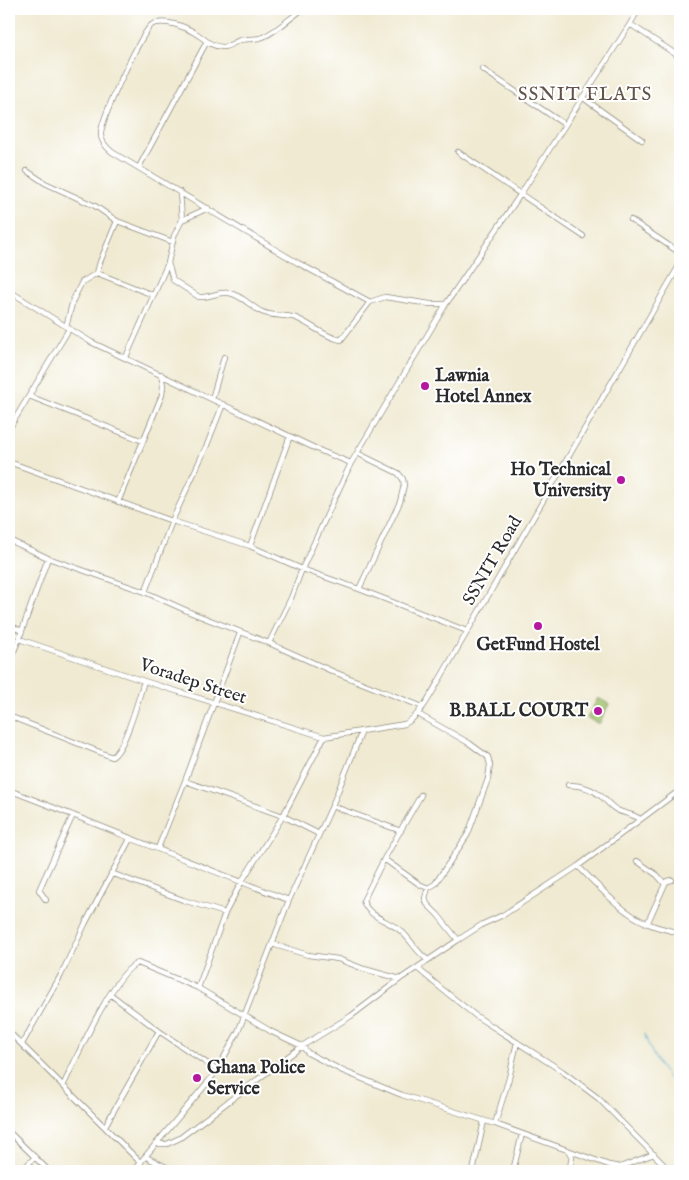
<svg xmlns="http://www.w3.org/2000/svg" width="689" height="1180" viewBox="0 0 689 1180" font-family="'IM FELL English',serif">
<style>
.pitch{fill:#a1c26a;stroke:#66764a}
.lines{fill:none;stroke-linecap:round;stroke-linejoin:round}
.stream{stroke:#53a7cf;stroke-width:1}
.minor-casing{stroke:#8e8a7e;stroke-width:6}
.minor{stroke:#fff;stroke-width:4.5}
.poi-dot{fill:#b5179e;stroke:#fff;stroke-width:2}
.labels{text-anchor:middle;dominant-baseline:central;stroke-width:4;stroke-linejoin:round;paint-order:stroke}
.poi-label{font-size:18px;font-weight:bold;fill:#2b2b2b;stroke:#fff;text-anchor:start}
.street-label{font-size:18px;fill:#2b2b2b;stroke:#fff}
.neighbourhood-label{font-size:19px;letter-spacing:1px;fill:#615349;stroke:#fff}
</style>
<rect width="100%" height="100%" fill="#fff"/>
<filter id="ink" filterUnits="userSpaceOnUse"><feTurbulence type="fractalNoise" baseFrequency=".02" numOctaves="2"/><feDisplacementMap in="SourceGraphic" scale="10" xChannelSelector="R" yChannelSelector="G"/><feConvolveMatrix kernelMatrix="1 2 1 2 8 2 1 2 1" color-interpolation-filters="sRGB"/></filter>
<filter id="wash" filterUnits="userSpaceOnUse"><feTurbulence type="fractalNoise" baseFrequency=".0096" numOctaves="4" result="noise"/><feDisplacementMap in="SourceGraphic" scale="20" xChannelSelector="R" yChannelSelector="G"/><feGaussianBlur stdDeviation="1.12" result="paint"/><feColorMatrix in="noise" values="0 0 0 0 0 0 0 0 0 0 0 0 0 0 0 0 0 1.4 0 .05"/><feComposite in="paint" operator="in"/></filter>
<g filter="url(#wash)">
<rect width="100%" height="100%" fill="#f0ead2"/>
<path class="pitch" d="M598 698 609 704 599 724 587 718Z"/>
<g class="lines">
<path class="stream" d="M644 1034C654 1058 660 1072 680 1089"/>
</g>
</g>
<g filter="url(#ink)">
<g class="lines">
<g class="minor-casing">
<path id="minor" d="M303 9C290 18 277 31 263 37 256 40 247 38 240 40 235 42 228 47 223 47 211 47 205 39 197 34 186 27 166 19 153 24 143 28 101 119 101 133 100 141 106 147 112 152L298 263 370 302
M385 14 393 9
M630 24 639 9
M482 69 564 124
M582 97 642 140
M458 152 583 236
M139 167 206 43
M27 171 45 183 95 206 117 221 173 242
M180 192 182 220
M631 220 680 253
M168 263 173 280 199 297C210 298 218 291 229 293 242 295 251 307 262 312 273 317 285 314 296 318 311 324 324 337 341 340L370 302 385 297 430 304H446
M97 273 100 262 117 221
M9 291 91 342 321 451 351 463
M66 327 73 300 82 282 97 273 153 295
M126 357 168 263 174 236 182 220 208 208
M29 396 143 441
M212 399 224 357
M9 429 69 329
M357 453 398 473 403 479 404 485 400 502 359 589
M9 462 172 521 207 445 223 404
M118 502 162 395 163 386 161 374
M9 540 48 558 145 592 192 613 269 643 334 672 423 707
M250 546 290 436
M145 592 172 521 250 546 302 569 359 589 467 631
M9 625 22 631
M19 639 144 681 324 737 405 724C422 714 431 694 441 677L680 264
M269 643 291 598 302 569 351 463 446 304 520 195 630 24 680 57
M9 663 19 639 48 558
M418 714 469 743 488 757 490 765 488 779 468 834 435 884 428 888
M9 716 112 757C125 750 139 697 144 681
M185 781 283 816 319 834
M568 785C581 785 592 788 602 797 607 801 611 807 617 810 625 814 633 814 640 819
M9 790C102 826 195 865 289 900
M421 795 384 859 363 901C370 919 389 920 402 932 412 941 417 953 428 960
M332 806 401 831
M158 848 185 781 240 633
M384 859 419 884 428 888 425 898 427 904 438 915 458 940
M637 861 657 875 665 884
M578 866C596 884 623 914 647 923 657 928 669 930 680 933
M111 873 183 900 225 913
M46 900 39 890 73 815
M647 924 665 884 667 881 672 880
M272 944 308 955 338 959 364 969 400 979
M417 968 442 989 476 1016 562 1071 598 1098 670 1171
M198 988 225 913 242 881 283 816 324 737
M110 994 159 1031 217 1070
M9 1032 141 1163
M22 1044 61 975 85 924 130 839
M63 1086C75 1061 115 970 138 963L198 988 272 1032 302 1046 308 1053 343 1071 402 1095 495 1124 609 1165 620 1167 654 1154
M495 1124 509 1078 517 1042
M105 1126 159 1031
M9 1132 49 1171
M157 1144H167L180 1138 302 1046 351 1016 400 979 458 940 483 924 503 915 578 866 680 790
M569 1152 572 1157 569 1171
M146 1157 174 1171
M21 1171 35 1157
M133 1171 208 1082 217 1070 238 1032 289 900 332 806 362 731
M473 1171 484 1121
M513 1171 522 1134"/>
</g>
<use href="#minor" class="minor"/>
</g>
</g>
<g class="poi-dot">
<circle cx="425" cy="386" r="5"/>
<circle cx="621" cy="480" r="5"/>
<circle cx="538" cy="626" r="5"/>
<circle cx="598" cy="711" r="5"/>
<circle cx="197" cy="1078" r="5"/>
</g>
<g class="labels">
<g class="poi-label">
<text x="435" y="376">Lawnia<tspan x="435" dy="21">Hotel Annex</tspan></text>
<text x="611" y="470" text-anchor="end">Ho Technical<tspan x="611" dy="21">University</tspan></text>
<text x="538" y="645" text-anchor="middle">GetFund Hostel</text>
<text x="588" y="711" text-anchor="end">B.BALL COURT</text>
<text x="207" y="1068">Ghana Police<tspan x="207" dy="21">Service</tspan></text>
</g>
<g class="street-label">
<text transform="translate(493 561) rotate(-60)">SSNIT Road</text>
<text transform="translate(193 682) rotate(18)">Voradep Street</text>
</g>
<g class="neighbourhood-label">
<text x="585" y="95">SSNIT FLATS</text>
</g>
</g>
<rect width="689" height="1180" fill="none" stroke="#fff" stroke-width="30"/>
</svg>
